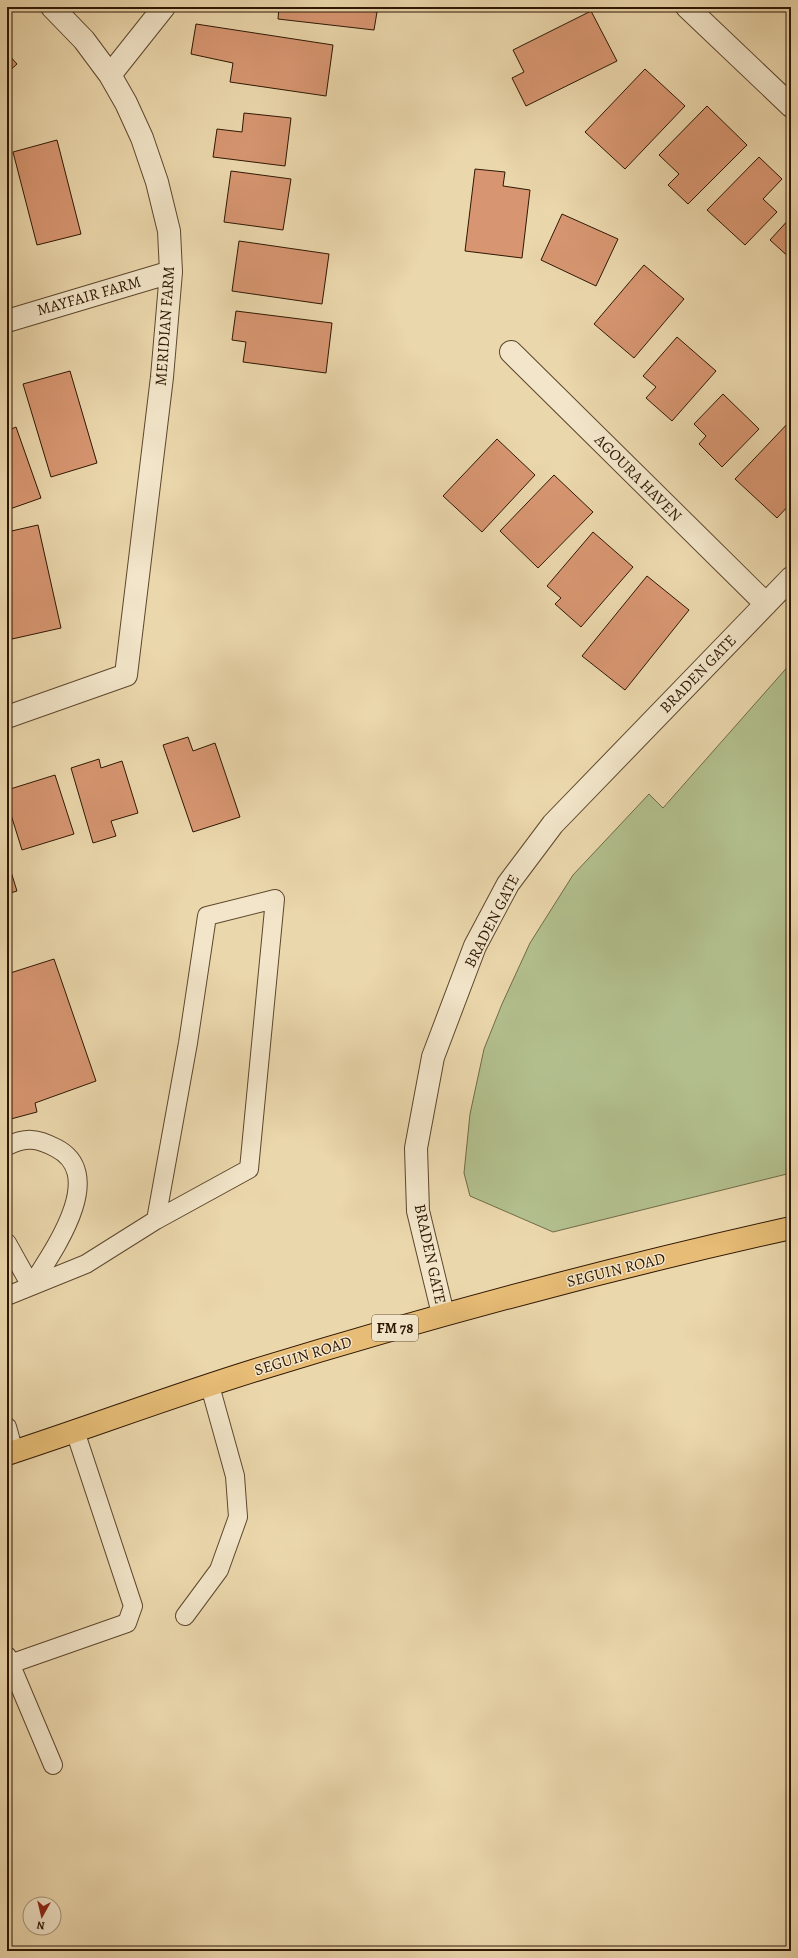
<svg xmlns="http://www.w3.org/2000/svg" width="798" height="1958" viewBox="0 0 798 1958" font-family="Alegreya,serif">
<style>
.green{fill:#b2bf8d;stroke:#706b48}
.building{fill:#d79671;stroke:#2e1703}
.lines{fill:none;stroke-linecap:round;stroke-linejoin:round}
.lane-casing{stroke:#5d472d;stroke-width:20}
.street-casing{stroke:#5d472d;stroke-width:24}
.primary-casing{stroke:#2e1703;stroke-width:24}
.lane{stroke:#f2e5c9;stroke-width:18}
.street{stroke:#f2e5c9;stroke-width:22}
.primary{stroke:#e6bc76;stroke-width:22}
.labels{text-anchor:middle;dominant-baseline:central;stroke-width:3;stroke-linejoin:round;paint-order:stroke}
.shield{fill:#f2e5c9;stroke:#69553e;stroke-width:1}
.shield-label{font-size:15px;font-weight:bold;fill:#2e1703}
.street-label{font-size:16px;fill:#2e1703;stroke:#f2e5c9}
</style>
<rect width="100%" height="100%" fill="#ebd7ac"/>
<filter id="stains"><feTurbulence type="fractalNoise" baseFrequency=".005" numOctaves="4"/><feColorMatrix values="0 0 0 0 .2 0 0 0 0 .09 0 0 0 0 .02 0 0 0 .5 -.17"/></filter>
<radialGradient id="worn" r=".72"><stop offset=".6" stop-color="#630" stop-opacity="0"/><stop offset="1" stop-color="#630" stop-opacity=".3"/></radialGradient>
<path class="green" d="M791 663V1173L553 1232 470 1196 464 1173 470 1114 484 1049 502 1004 530 943 573 875 649 794 663 808Z"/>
<path class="building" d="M279 7H364V10L377 12 374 30 278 19Z
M591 11 617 61 526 106 512 78 524 72 513 50Z
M196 24 333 45 326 96 230 82 233 63 191 54Z
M7 53 17 64 7 73Z
M645 69 685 106 625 169 585 132Z
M707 106 747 145 688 204 668 185 679 174 659 155Z
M244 113 291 118 285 166 213 157 217 129 242 132Z
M57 140 81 234 37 245 13 152Z
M759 157 782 179 763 199 777 212 745 245 707 210Z
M475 169 505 172 503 186 530 190 522 258 465 251Z
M231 171 291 179 283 230 224 222Z
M562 214 618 239 596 286 541 260Z
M791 217V259L770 240Z
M239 241 329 254 322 304 232 291Z
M644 265 684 299 634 358 594 324Z
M236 311 332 323 326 373 243 362 246 342 232 340Z
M677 337 716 371 672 421 646 398 656 387 643 376Z
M70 371 97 463 51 477 23 384Z
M723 394 759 429 722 467 699 444 706 436 694 424Z
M791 420V503L777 518 735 479Z
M16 427 41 498 7 510V431Z
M497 439 535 475 482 532 443 496Z
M554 475 593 512 538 568 500 531Z
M38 525 61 628 12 639 7 617V532Z
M593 532 633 567 581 627 555 604 561 598 547 586Z
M647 576 689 610 625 690 582 656Z
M188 737 193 751 215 743 240 817 193 832 163 745Z
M99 759 101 768 122 761 138 813 111 821 116 836 93 843 71 768Z
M55 775 74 834 22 850 7 802V790Z
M7 859 17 891 7 894Z
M54 959 96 1081 35 1103 37 1112 7 1120V974Z"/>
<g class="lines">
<g class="lane-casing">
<path id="lane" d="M7 1146C26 1137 37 1138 56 1148 109 1175 51 1254 31 1286L7 1243
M7 1296 86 1264 156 1220 249 1169 275 899 207 916 188 1043 156 1220
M7 1427 14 1452
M185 1616 219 1570 238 1517 235 1476 210 1386
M7 1656 53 1765
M10 1664 127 1623 133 1606 75 1431"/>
</g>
<g class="street-casing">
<path id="street" d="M687 7 791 106
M110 75 164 7
M7 321 171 272
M511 352 766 604
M7 717 126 675 162 377 171 272 169 231 157 182 142 138 126 103 110 75 84 40 52 7
M443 1314 418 1211 416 1148 433 1057 475 946 508 884 553 824 791 578"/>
</g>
<g class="primary-casing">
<path id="primary" d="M7 1454C90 1427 172 1396 256 1370 432 1316 611 1268 791 1228"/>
</g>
<use href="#lane" class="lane"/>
<use href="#street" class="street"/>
<use href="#primary" class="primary"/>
</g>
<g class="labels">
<rect class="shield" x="372" y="1315" width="46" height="26" rx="3"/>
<g class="shield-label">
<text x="395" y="1328">FM 78</text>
</g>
<g class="street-label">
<text transform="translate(89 296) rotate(-16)">MAYFAIR FARM</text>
<text transform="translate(165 326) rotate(-86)">MERIDIAN FARM</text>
<text transform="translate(638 478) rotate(45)">AGOURA HAVEN</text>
<text transform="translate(698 674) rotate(-46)">BRADEN GATE</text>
<text transform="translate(492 921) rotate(-63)">BRADEN GATE</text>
<text transform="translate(430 1254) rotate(78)">BRADEN GATE</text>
<text transform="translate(616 1270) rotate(-14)">SEGUIN ROAD</text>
<text transform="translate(303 1356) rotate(-17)">SEGUIN ROAD</text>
</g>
</g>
<rect width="798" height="1958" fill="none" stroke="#ebd7ac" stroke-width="24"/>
<rect x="8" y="8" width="782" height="1942" fill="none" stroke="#2e1703" stroke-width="2"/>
<rect x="12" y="12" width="774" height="1934" fill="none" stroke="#2e1703"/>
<g transform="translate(42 1916) rotate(188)"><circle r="19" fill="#f2e5c9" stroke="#a4937a"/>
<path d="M0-3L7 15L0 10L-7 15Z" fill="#8f2418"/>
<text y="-6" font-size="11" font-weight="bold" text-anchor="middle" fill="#2e1703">N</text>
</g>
<rect width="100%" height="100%" filter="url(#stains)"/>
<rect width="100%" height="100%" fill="url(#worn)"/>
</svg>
